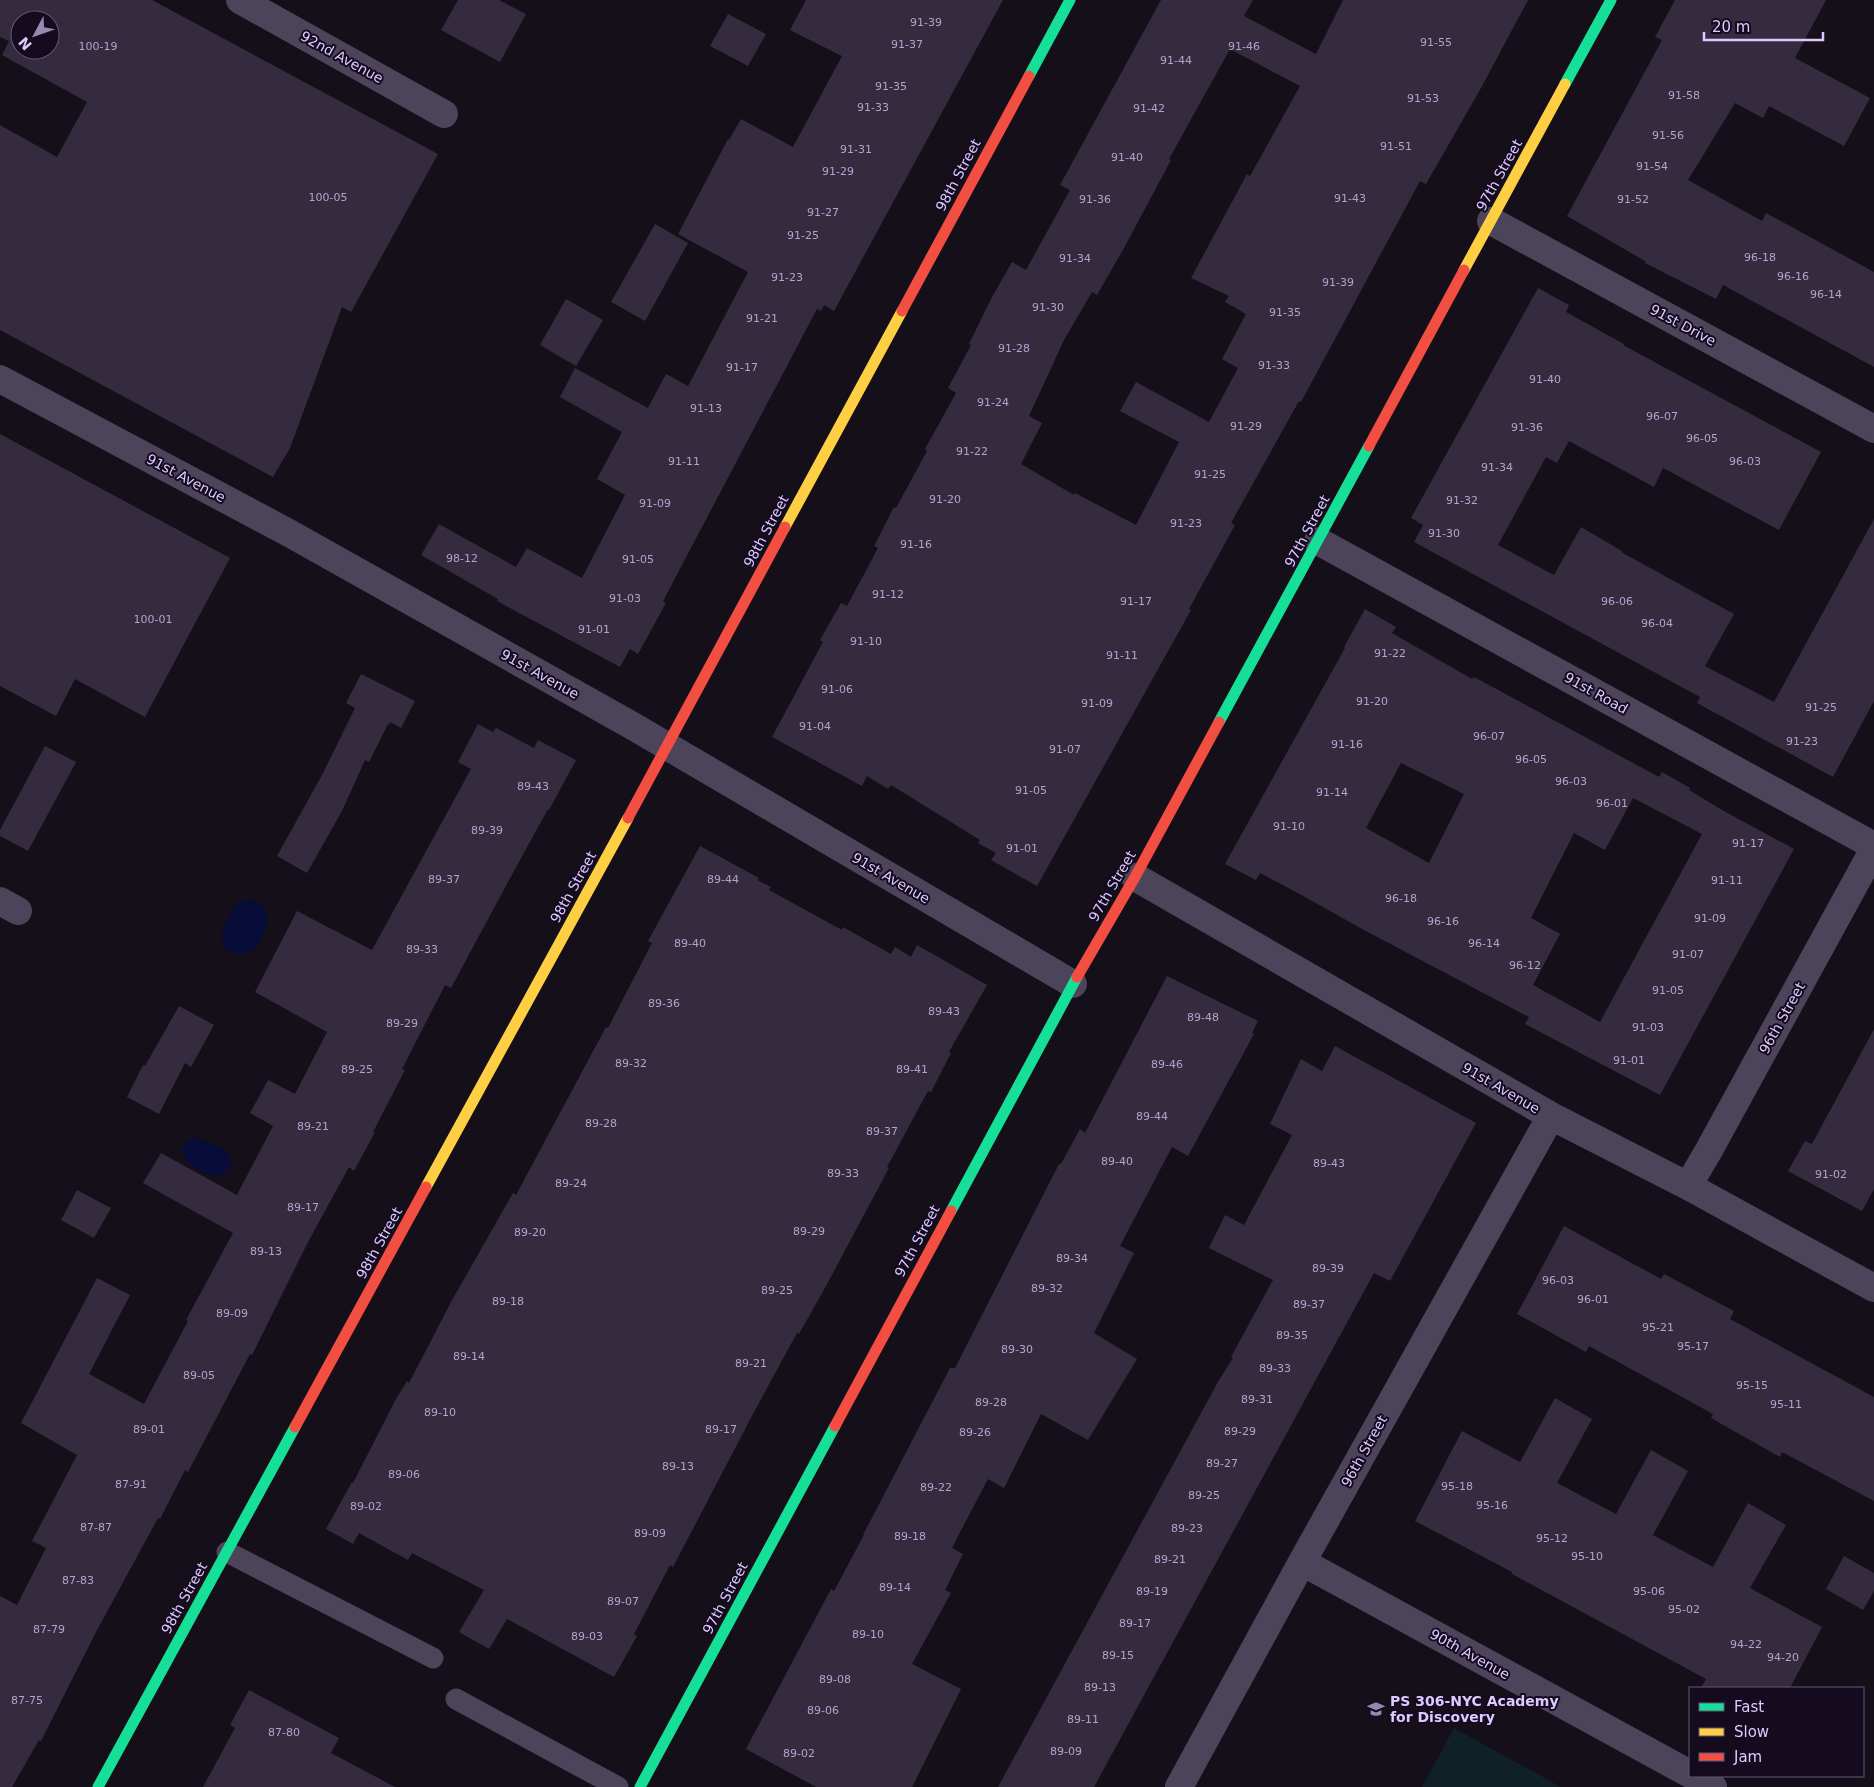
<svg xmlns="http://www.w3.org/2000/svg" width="1874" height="1787" viewBox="0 0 1874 1787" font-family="'DejaVu Sans',sans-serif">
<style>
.green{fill:#0f2027}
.water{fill:#080c39}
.building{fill:#342c3e;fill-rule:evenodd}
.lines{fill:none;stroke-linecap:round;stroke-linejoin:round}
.lane{stroke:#4b445b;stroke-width:21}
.street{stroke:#4b445b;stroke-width:28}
.fast{stroke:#16e098;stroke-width:11}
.slow{stroke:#ffcf43;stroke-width:11}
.jam{stroke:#f24e42;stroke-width:11}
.labels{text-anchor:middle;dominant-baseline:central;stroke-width:4;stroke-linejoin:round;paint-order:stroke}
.number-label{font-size:11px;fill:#b3a2cf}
.street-label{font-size:14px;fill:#ddc9ff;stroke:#140b1f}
.poi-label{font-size:14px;font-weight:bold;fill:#ddc9ff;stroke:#140b1f;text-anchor:start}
</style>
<rect width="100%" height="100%" fill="#150f1a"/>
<path class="green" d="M1454 1728 1561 1787H1422Z"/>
<path class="water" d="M246 900C287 900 261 959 236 954 208 947 228 907 246 900Z
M194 1138H198C211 1144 229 1147 231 1163 221 1197 157 1150 194 1138Z"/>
<path class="building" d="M0 0H152L438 154 351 312 342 307 290 448 273 477 0 330V125L57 157 87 102 2 55 9 41 0 37ZM20 20H50V50H20Z
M458 0H499L526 14 500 62 441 30Z
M806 0H1003L834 311 824 305 821 311 817 309 663 601 666 603 638 654 630 649 620 667 497 601 498 599 421 555 439 524 516 567 527 548 582 578 625 495 597 479 622 432 560 397 575 368 648 408 666 374 688 386 748 272 678 234 728 139 729 140 741 119 793 147 842 56 790 30Z
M1161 0H1253L1244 16 1316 54 1343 0H1528L1481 88 1426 184 1420 181 1301 402 1299 401 1231 523 1235 525 1189 609 1191 610 1037 886 991 860 996 853 978 843 980 840 891 785 888 789 867 776 862 786 772 737 823 642 820 640 841 603 847 606 878 548 874 546 894 507 896 508 927 451 925 449 956 393 948 388 971 345 969 344 991 299 1012 262 1026 270 1070 190 1060 185ZM1230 49 1300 86 1250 176 1247 174 1191 278 1229 296 1225 302 1246 314 1222 359 1238 368 1209 422 1136 382 1120 411 1179 442 1136 525 1075 493 1074 495 1021 464 1042 423 1029 416 1064 340 1092 292 1097 295 1124 248 1171 160 1169 159Z
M1675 0H1826L1795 58 1870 98 1844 146 1769 106 1763 118 1735 103 1688 180 1762 221 1766 213 1874 272V367L1723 285 1716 299 1645 263V261L1567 216 1662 40 1655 37Z
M728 14 766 34 748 66 710 46Z
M655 224 688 243 645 321 611 302Z
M1538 288 1569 305 1566 312 1624 344 1623 345 1821 452 1779 530 1663 468 1654 487 1569 441 1557 463 1546 457 1498 545 1554 575 1581 527 1622 551 1621 552 1734 614 1705 666 1774 702 1874 519V701L1833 777 1697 703 1700 697 1414 542 1423 525 1411 518Z
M566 299 603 320 576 366 540 345Z
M0 434 230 558 145 717 75 679 56 716 0 686Z
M1365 609 1396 627 1392 633 1472 679 1474 677 1659 777 1662 772 1690 788 1689 790 1722 810 1794 849 1660 1095 1525 1024 1529 1017 1362 929 1307 898 1260 873 1256 880 1225 864 1345 648 1344 647ZM1401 763 1464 794 1429 863 1366 828ZM1633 798 1702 834 1600 1022 1533 985 1560 934 1531 918 1574 833 1605 850Z
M361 674 415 701 401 728 390 722 389 725 388 724 369 762 365 760 342 811 307 873 277 856 322 775 355 708 346 703Z
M478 724 493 732 496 728 534 748 538 740 576 760 549 810 548 809 515 869 451 988 445 985 402 1069 405 1070 373 1132H375L354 1171 349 1167 307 1244 252 1355 250 1354 188 1472 185 1470 160 1519 158 1518 96 1632 41 1741 39 1740 12 1787H0V1596L17 1605 46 1548 32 1541 77 1455 21 1423 97 1278 130 1295 89 1374 144 1404 188 1321 186 1320 233 1233 143 1183 161 1153 237 1195 273 1126 250 1113 268 1080 295 1094 327 1032 255 992 297 911 372 950 471 769 458 762Z
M45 746 76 762 28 851 0 836V830Z
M700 846 759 878 757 880 771 887 769 890 842 930 843 927 891 954 895 947 911 957 917 945 987 985 949 1052 951 1053 931 1092 928 1091 887 1167 889 1168 826 1286 799 1334 797 1333 754 1412 673 1567 670 1565 634 1634 637 1636 614 1677 507 1619 489 1649 459 1632 484 1590 412 1553 408 1560 359 1533 353 1544 326 1529 352 1482 353 1483 396 1399 407 1381 409 1383 451 1302 513 1193 516 1195 606 1027 608 1028 652 943 648 941Z
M1167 976 1258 1021 1252 1033 1254 1034 1188 1156 1172 1147 1120 1246 1134 1253 1094 1333 1137 1359 1088 1440 1041 1414 1004 1488 988 1479 957 1538 952 1548 963 1554 945 1590 951 1593 912 1664 961 1689 912 1787H816L746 1749 831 1589 834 1591 864 1535H863L950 1368H955L1059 1164H1061L1080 1129 1085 1133Z
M179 1006 214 1025 191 1067 185 1063 159 1114 127 1097 143 1065 145 1066Z
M1874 1029V1189L1862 1211 1788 1171 1805 1141 1812 1144Z
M1335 1046 1476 1123 1390 1281 1374 1273 1094 1787H998L1219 1380 1233 1358 1231 1357 1273 1280 1209 1248 1225 1215 1244 1225 1292 1135 1270 1124 1301 1059 1322 1071Z
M77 1190 111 1208 94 1238 61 1220Z
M1564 1226 1661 1279 1664 1274 1734 1311 1730 1319 1874 1397V1501L1782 1452 1780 1457 1711 1418 1713 1414 1589 1346 1586 1352 1517 1314Z
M1555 1398 1592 1419 1557 1483 1616 1514 1651 1450 1688 1471 1653 1535 1713 1567 1748 1503 1786 1525 1750 1588 1822 1627 1790 1688H1701L1706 1679 1512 1574V1572L1415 1521 1462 1431 1520 1462Z
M1844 1556 1874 1573V1591L1863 1610 1826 1589Z
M249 1690 339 1738 331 1753 395 1787H203L235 1728 230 1725Z"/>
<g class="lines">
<path class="lane" d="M227 1552 433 1658
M456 1699 618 1787"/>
<path class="street" d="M240 0 444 114
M1491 221 1874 429
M0 379 289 533 631 725 1073 984
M1318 541 1874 846
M1135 877 1551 1116 1688 1186 1874 1288
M0 901 18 911
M1688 1186 1709 1150 1874 849
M1302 1562 1690 1774
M1693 1776 1713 1787
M1179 1787 1302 1562 1551 1116"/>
<path class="fast" d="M1029 76 1070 0
M1565 84 1611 0
M1219 722 1369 446
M951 1211 1077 977
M98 1787 295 1427
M640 1787 835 1426"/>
<path class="slow" d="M1464 270 1565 84
M785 527 902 311
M426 1187 628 818"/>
<path class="jam" d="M902 311 1029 76
M1369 446 1464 270
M628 818 785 527
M1077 977 1135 877 1219 722
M835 1426 951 1211
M295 1427 426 1187"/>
</g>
<defs>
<g id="school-bare" transform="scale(1.35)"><path d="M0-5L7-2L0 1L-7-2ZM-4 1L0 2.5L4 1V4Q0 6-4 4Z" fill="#9788af" stroke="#140b1f" stroke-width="2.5" paint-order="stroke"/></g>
</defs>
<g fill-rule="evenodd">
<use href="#school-bare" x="1376" y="1709"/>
</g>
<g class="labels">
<g class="number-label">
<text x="926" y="22">91-39</text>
<text x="1436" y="42">91-55</text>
<text x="907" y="44">91-37</text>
<text x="98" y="46">100-19</text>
<text x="1244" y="46">91-46</text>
<text x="1176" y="60">91-44</text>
<text x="891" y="86">91-35</text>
<text x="1684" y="95">91-58</text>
<text x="1423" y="98">91-53</text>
<text x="873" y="107">91-33</text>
<text x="1149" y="108">91-42</text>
<text x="1668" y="135">91-56</text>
<text x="1396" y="146">91-51</text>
<text x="856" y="149">91-31</text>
<text x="1127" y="157">91-40</text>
<text x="1652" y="166">91-54</text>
<text x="838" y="171">91-29</text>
<text x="328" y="197">100-05</text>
<text x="1350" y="198">91-43</text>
<text x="1095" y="199">91-36</text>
<text x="1633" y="199">91-52</text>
<text x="823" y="212">91-27</text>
<text x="803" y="235">91-25</text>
<text x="1760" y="257">96-18</text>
<text x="1075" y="258">91-34</text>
<text x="1793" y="276">96-16</text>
<text x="787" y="277">91-23</text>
<text x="1338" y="282">91-39</text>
<text x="1826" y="294">96-14</text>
<text x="1048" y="307">91-30</text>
<text x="1285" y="312">91-35</text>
<text x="762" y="318">91-21</text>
<text x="1014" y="348">91-28</text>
<text x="1274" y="365">91-33</text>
<text x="742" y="367">91-17</text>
<text x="1545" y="379">91-40</text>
<text x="993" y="402">91-24</text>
<text x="706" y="408">91-13</text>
<text x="1662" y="416">96-07</text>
<text x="1246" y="426">91-29</text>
<text x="1527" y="427">91-36</text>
<text x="1702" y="438">96-05</text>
<text x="972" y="451">91-22</text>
<text x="684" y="461">91-11</text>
<text x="1745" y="461">96-03</text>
<text x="1497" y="467">91-34</text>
<text x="1210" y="474">91-25</text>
<text x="945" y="499">91-20</text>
<text x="1462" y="500">91-32</text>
<text x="655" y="503">91-09</text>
<text x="1186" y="523">91-23</text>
<text x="1444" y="533">91-30</text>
<text x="916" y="544">91-16</text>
<text x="462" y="558">98-12</text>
<text x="638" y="559">91-05</text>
<text x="888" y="594">91-12</text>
<text x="625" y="598">91-03</text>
<text x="1136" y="601">91-17</text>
<text x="1617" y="601">96-06</text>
<text x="153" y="619">100-01</text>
<text x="1657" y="623">96-04</text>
<text x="594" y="629">91-01</text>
<text x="866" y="641">91-10</text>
<text x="1390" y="653">91-22</text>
<text x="1122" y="655">91-11</text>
<text x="837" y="689">91-06</text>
<text x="1372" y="701">91-20</text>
<text x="1097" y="703">91-09</text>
<text x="1821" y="707">91-25</text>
<text x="815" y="726">91-04</text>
<text x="1489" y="736">96-07</text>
<text x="1802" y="741">91-23</text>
<text x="1347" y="744">91-16</text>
<text x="1065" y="749">91-07</text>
<text x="1531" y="759">96-05</text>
<text x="1571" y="781">96-03</text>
<text x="533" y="786">89-43</text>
<text x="1031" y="790">91-05</text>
<text x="1332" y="792">91-14</text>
<text x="1612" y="803">96-01</text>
<text x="1289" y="826">91-10</text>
<text x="487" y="830">89-39</text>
<text x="1748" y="843">91-17</text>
<text x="1022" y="848">91-01</text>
<text x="444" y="879">89-37</text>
<text x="723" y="879">89-44</text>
<text x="1727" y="880">91-11</text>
<text x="1401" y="898">96-18</text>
<text x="1710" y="918">91-09</text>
<text x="1443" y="921">96-16</text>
<text x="690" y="943">89-40</text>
<text x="1484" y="943">96-14</text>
<text x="422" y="949">89-33</text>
<text x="1688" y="954">91-07</text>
<text x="1525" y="965">96-12</text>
<text x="1668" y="990">91-05</text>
<text x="664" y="1003">89-36</text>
<text x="944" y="1011">89-43</text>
<text x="1203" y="1017">89-48</text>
<text x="402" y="1023">89-29</text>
<text x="1648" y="1027">91-03</text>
<text x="1629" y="1060">91-01</text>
<text x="631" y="1063">89-32</text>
<text x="1167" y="1064">89-46</text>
<text x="357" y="1069">89-25</text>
<text x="912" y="1069">89-41</text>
<text x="1152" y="1116">89-44</text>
<text x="601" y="1123">89-28</text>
<text x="313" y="1126">89-21</text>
<text x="882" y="1131">89-37</text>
<text x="1117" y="1161">89-40</text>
<text x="1329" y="1163">89-43</text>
<text x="843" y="1173">89-33</text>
<text x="1831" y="1174">91-02</text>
<text x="571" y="1183">89-24</text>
<text x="303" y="1207">89-17</text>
<text x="809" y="1231">89-29</text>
<text x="530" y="1232">89-20</text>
<text x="266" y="1251">89-13</text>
<text x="1072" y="1258">89-34</text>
<text x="1328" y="1268">89-39</text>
<text x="1558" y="1280">96-03</text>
<text x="1047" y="1288">89-32</text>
<text x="777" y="1290">89-25</text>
<text x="1593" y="1299">96-01</text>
<text x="508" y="1301">89-18</text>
<text x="1309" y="1304">89-37</text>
<text x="232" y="1313">89-09</text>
<text x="1658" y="1327">95-21</text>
<text x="1292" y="1335">89-35</text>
<text x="1693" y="1346">95-17</text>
<text x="1017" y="1349">89-30</text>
<text x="469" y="1356">89-14</text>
<text x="751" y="1363">89-21</text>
<text x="1275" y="1368">89-33</text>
<text x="199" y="1375">89-05</text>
<text x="1752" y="1385">95-15</text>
<text x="1257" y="1399">89-31</text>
<text x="991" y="1402">89-28</text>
<text x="1786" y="1404">95-11</text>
<text x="440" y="1412">89-10</text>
<text x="149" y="1429">89-01</text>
<text x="721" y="1429">89-17</text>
<text x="1240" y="1431">89-29</text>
<text x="975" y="1432">89-26</text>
<text x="1222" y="1463">89-27</text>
<text x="678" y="1466">89-13</text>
<text x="404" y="1474">89-06</text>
<text x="131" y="1484">87-91</text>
<text x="1457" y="1486">95-18</text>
<text x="936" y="1487">89-22</text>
<text x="1204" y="1495">89-25</text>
<text x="1492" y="1505">95-16</text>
<text x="366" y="1506">89-02</text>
<text x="96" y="1527">87-87</text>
<text x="1187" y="1528">89-23</text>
<text x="650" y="1533">89-09</text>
<text x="910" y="1536">89-18</text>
<text x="1552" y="1538">95-12</text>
<text x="1587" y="1556">95-10</text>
<text x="1170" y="1559">89-21</text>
<text x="78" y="1580">87-83</text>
<text x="895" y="1587">89-14</text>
<text x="1152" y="1591">89-19</text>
<text x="1649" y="1591">95-06</text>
<text x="623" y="1601">89-07</text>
<text x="1684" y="1609">95-02</text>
<text x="1135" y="1623">89-17</text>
<text x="49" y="1629">87-79</text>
<text x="868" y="1634">89-10</text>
<text x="587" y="1636">89-03</text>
<text x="1746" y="1644">94-22</text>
<text x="1118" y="1655">89-15</text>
<text x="1783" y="1657">94-20</text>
<text x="835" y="1679">89-08</text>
<text x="1100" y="1687">89-13</text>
<text x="27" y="1700">87-75</text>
<text x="823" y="1710">89-06</text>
<text x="1083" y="1719">89-11</text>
<text x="284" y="1732">87-80</text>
<text x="1066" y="1751">89-09</text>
<text x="799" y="1753">89-02</text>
</g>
<g class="street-label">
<text transform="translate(342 57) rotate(29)">92nd Avenue</text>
<text transform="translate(958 175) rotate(-62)">98th Street</text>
<text transform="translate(1499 175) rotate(-61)">97th Street</text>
<text transform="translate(1683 325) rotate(28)">91st Drive</text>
<text transform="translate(186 478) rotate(28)">91st Avenue</text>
<text transform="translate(766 531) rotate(-62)">98th Street</text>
<text transform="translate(1307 531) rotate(-62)">97th Street</text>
<text transform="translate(540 674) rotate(29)">91st Avenue</text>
<text transform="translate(1596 693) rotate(29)">91st Road</text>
<text transform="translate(891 878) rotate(30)">91st Avenue</text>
<text transform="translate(1112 886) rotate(-60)">97th Street</text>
<text transform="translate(573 887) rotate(-61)">98th Street</text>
<text transform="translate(1782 1018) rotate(-61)">96th Street</text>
<text transform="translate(1501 1088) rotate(30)">91st Avenue</text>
<text transform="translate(917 1241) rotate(-62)">97th Street</text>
<text transform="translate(379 1243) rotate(-61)">98th Street</text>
<text transform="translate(1364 1451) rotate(-61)">96th Street</text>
<text transform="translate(184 1598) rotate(-61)">98th Street</text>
<text transform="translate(725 1598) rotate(-62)">97th Street</text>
<text transform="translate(1470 1654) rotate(29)">90th Avenue</text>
</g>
<g class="poi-label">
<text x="1390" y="1701">PS 306-NYC Academy<tspan x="1390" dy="16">for Discovery</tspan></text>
</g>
</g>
<rect x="1689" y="1687" width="175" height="90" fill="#140b1f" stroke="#645779"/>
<rect x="1699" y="1703" width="25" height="8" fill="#16e098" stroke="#645779"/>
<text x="1734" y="1712" font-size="15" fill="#ddc9ff">Fast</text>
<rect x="1699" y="1728" width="25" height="8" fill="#ffcf43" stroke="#645779"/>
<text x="1734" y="1737" font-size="15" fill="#ddc9ff">Slow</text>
<rect x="1699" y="1753" width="25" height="8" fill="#f24e42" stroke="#645779"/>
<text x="1734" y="1762" font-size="15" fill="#ddc9ff">Jam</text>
<g transform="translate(35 35) rotate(229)"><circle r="24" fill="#140b1f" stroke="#645779"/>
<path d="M0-4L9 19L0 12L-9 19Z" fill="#9788af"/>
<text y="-8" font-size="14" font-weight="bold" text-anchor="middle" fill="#ddc9ff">N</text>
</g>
<path d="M1704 32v8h119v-8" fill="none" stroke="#ddc9ff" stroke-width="2.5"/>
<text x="1712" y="32" font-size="15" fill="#ddc9ff" stroke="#140b1f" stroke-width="4" paint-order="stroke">20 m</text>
</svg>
